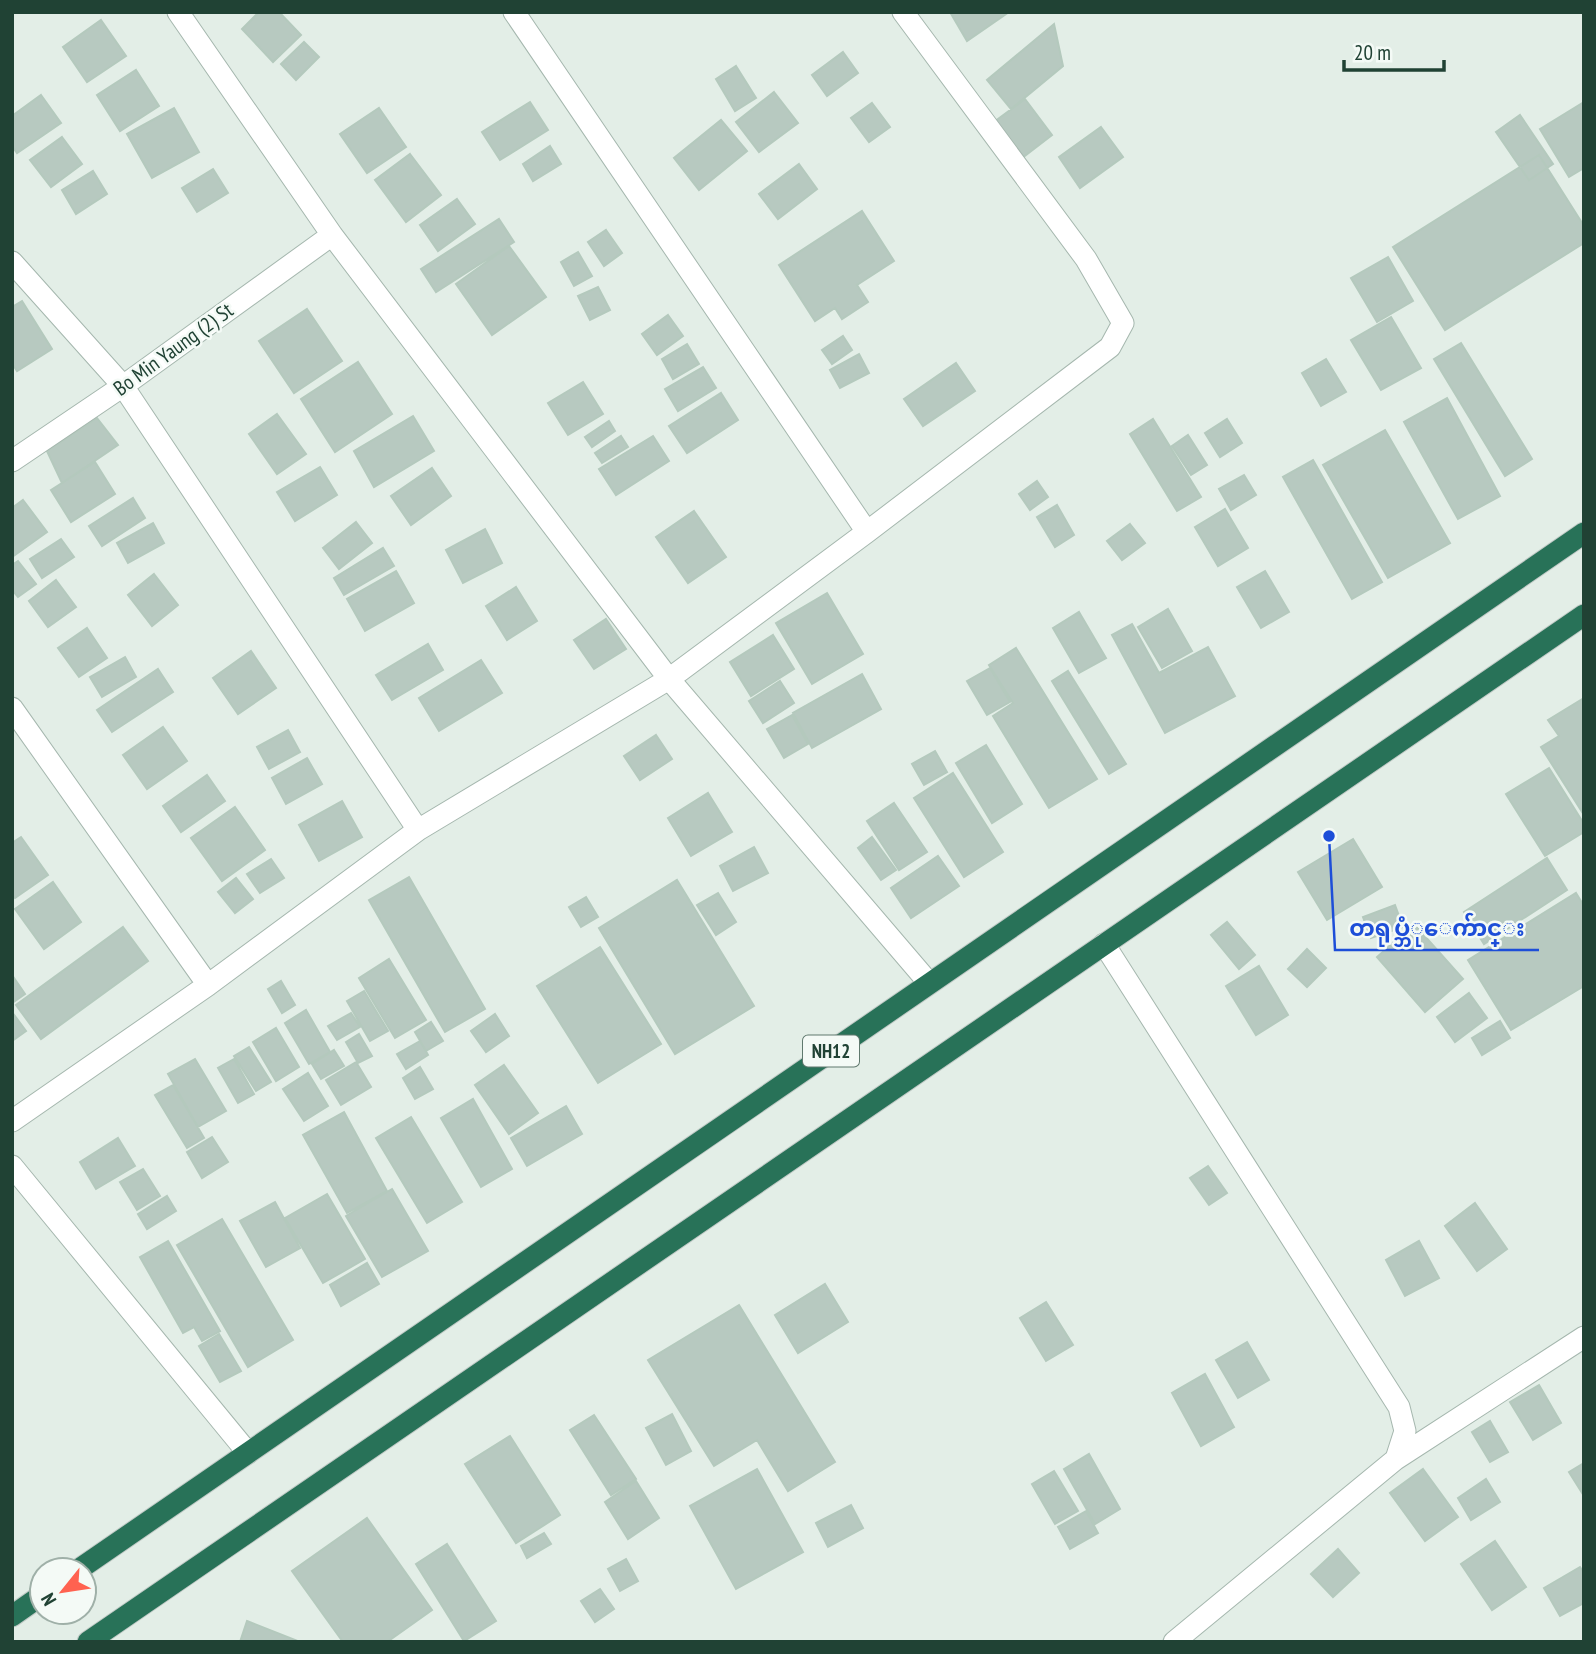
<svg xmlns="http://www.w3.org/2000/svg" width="1596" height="1654" viewBox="0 0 1596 1654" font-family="'PT Sans Narrow','Noto Sans Myanmar',sans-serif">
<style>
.building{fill:#b7c9c0;stroke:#b4c9bd;stroke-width:2}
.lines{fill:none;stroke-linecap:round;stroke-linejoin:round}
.minor-casing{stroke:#a5b7ae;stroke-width:23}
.highway-casing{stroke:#c1cac6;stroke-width:23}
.minor{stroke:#fff;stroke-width:21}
.highway{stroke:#287258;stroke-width:21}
.labels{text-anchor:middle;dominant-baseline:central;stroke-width:5;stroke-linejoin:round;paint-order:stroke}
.shield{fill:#f4faf6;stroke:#60796e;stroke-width:2}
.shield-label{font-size:19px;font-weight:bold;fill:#204234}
.street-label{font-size:21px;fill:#204234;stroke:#f4faf6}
.leader{fill:none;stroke:#1d4ed8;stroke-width:2.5}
.callout-dot{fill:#1d4ed8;stroke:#f4faf6;stroke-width:2.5}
.callout-label{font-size:23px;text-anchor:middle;font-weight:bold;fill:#1d4ed8;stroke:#f4faf6;stroke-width:5;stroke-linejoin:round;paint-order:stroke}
</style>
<rect width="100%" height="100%" fill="#e3eee7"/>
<path class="building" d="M259 12H279L301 35 273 62 242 29Z
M950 12H1009L967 41Z
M101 20 126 56 87 82 63 47Z
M1054 24 1063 66 1011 109 987 80Z
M304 42 319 57 296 80 281 64Z
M843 52 858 73 827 96 812 75Z
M736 66 756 98 735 111 716 79Z
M136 70 159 106 120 131 97 95Z
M774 92 798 123 759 152 736 122Z
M41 95 61 123 17 153 12 146V116Z
M1025 99 1052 135 1022 158 994 122Z
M530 102 548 130 500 160 482 132Z
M1584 102V168L1569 177 1540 129Z
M872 103 890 127 869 142 851 118Z
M174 108 199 152 152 178 127 134Z
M379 108 406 147 367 173 340 134Z
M1520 115 1553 164 1529 180 1496 132Z
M721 120 747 151 699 190 674 158Z
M1101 127 1123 157 1080 188 1059 157Z
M62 137 82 164 51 187 30 160Z
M550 146 561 164 533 181 523 164Z
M410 154 441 195 406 222 375 180Z
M1539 155 1584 226V243L1445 330 1393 247Z
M799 164 817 189 778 219 759 194Z
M213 169 228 193 197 212 182 188Z
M93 171 107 194 76 214 62 190Z
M457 199 475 224 438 251 420 225Z
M862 211 894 261 857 285 868 302 842 319 835 308 815 321 779 265Z
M499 219 514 242 436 292 421 269Z
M606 230 622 253 604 266 588 242Z
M509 246 546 297 492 335 456 284Z
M578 252 592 276 574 286 561 262Z
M1388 257 1413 301 1377 322 1351 278Z
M598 287 610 310 590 320 578 296Z
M22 301 52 349 17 371 12 363V307Z
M307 309 342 361 294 393 259 341Z
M668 315 683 336 657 355 642 334Z
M1391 317 1421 368 1381 390 1351 340Z
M843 336 852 350 832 364 822 350Z
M1461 343 1532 459 1505 476 1434 359Z
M687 344 699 364 673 379 662 359Z
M859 354 869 373 840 388 830 370Z
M1326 359 1346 392 1321 406 1302 373Z
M358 362 392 414 335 452 301 399Z
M956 363 975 391 923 426 904 399Z
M703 367 716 388 678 411 665 389Z
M583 382 603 414 568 435 548 403Z
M721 393 738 420 687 453 669 426Z
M1447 398 1500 496 1458 519 1404 422Z
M277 414 306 454 277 474 249 434Z
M413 416 434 451 374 487 354 451Z
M97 418 118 445 62 483 47 451Z
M1153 419 1201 497 1177 511 1130 434Z
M1227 419 1242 443 1220 457 1205 433Z
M609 421 615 431 592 447 585 437Z
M1385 430 1450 543 1388 578 1323 465Z
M1188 435 1207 465 1191 475 1172 446Z
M621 436 628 447 602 463 595 453Z
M653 436 669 461 616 495 599 469Z
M1313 460 1382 582 1352 599 1283 477Z
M95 462 115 494 71 522 51 490Z
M320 467 337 495 295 521 277 492Z
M432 468 451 496 411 525 391 496Z
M1244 475 1256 495 1231 510 1219 489Z
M1037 481 1048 497 1030 510 1019 494Z
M133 498 145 518 102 546 89 526Z
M23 500 47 532 12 557V508Z
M1057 505 1074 535 1055 547 1037 517Z
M1225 509 1248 548 1218 566 1195 527Z
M694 511 726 557 688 583 656 537Z
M356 522 372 543 339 569 323 548Z
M153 523 164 543 128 563 117 543Z
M1130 524 1145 543 1122 560 1107 541Z
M485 529 502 563 463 583 446 550Z
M61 539 74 557 42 578 30 559Z
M383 548 394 566 344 595 334 578Z
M18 561 36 584 18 597 12 590V565Z
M396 571 414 603 365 631 347 599Z
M1265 571 1289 612 1261 628 1237 587Z
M154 574 178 605 152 626 128 595Z
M56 580 76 607 48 627 29 601Z
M516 587 537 621 507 640 486 606Z
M827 593 863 654 812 684 776 623Z
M1168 609 1192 651 1162 668 1138 627Z
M1079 612 1106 658 1079 673 1053 628Z
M606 619 626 649 594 669 574 640Z
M1132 624 1159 673 1208 647 1235 696 1165 733 1112 635Z
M87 628 107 658 79 677 58 648Z
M773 635 794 669 751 696 730 662Z
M428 644 443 670 392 700 376 675Z
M1016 648 1097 779 1049 808 993 716 1013 703 989 665Z
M251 651 276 688 238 714 213 678Z
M125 657 136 677 102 697 90 677Z
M481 660 502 693 439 731 419 698Z
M990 668 1010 702 987 715 967 681Z
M158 669 173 692 112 732 97 710Z
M1068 671 1126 764 1109 774 1052 681Z
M862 674 881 709 812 748 793 713Z
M780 681 794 703 763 723 749 701Z
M1584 698V815L1541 747 1559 736 1548 720Z
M792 715 808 744 784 758 767 729Z
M163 727 187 761 147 789 123 755Z
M288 730 300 752 269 769 257 747Z
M656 735 672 759 640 780 624 756Z
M986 745 1022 804 992 823 956 763Z
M935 751 947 772 924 785 912 764Z
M307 758 322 784 286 804 272 778Z
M1549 768 1584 824V832L1545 856 1506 794Z
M953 773 1003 852 964 877 914 798Z
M207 775 225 801 181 832 163 806Z
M708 793 732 832 691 856 668 818Z
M342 801 362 837 319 861 299 825Z
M894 803 927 852 899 870 867 821Z
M235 807 265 850 222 881 191 838Z
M21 837 48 875 15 898 12 895V843Z
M872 837 896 870 881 880 858 848Z
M1353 839 1382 887 1327 920 1298 872Z
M754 847 768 873 733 891 720 866Z
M938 856 959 886 911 918 891 888Z
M1547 858 1567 890 1484 944 1464 912Z
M271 859 284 878 260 893 247 874Z
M409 877 485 1009 445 1032 369 900Z
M236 878 253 899 235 913 218 892Z
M677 880 754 1006 675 1054 599 928Z
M53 882 81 922 44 949 15 909Z
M718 893 736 922 716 935 697 905Z
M1576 893 1584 906V986L1511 1030 1468 960Z
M586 897 598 917 581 927 569 907Z
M1395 905 1403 927 1371 938 1363 917Z
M1227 922 1255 955 1239 969 1211 935Z
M1414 924 1463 979 1425 1012 1377 957Z
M123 927 148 961 41 1039 16 1005Z
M600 947 661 1044 598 1083 537 986Z
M1307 949 1326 968 1307 987 1288 969Z
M389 959 426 1020 395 1038 359 978Z
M1259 966 1288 1015 1256 1035 1226 986Z
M12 975 25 994 12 1003Z
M281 981 295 1005 282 1013 268 989Z
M364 991 388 1031 370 1041 347 1001Z
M1469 993 1487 1018 1455 1042 1437 1017Z
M306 1010 330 1052 309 1064 285 1023Z
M12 1012 26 1031 12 1041Z
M351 1013 360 1027 337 1040 328 1026Z
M495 1014 509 1036 486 1052 471 1031Z
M1500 1021 1510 1038 1482 1055 1472 1038Z
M431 1022 443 1041 426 1051 415 1032Z
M276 1028 299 1067 276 1081 253 1042Z
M359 1034 372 1056 358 1063 346 1042Z
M420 1041 428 1055 406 1069 397 1054Z
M249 1047 271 1082 256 1091 234 1056Z
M334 1050 344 1066 321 1079 312 1064Z
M195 1059 226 1111 198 1127 168 1074Z
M234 1059 254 1094 238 1103 218 1068Z
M356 1062 371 1087 341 1105 326 1080Z
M504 1065 538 1113 509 1134 475 1085Z
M420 1067 433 1089 415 1099 403 1078Z
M308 1073 328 1106 304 1121 283 1089Z
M173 1085 204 1138 187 1148 155 1095Z
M473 1099 512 1169 481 1187 441 1118Z
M566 1106 582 1134 527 1166 511 1138Z
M344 1112 387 1191 347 1213 303 1135Z
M411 1117 462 1202 427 1223 376 1138Z
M212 1137 228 1162 202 1178 187 1152Z
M118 1138 135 1166 96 1189 80 1162Z
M1208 1166 1227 1193 1209 1205 1190 1178Z
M143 1169 160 1196 137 1210 120 1182Z
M392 1189 428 1251 382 1277 346 1216Z
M327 1194 365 1259 323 1283 285 1218Z
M167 1196 176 1211 147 1229 138 1214Z
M275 1202 300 1248 266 1267 240 1221Z
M1475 1203 1507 1249 1477 1271 1445 1226Z
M222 1219 293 1340 248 1367 177 1245Z
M168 1241 220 1331 202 1341 194 1327 183 1333 140 1257Z
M1419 1241 1439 1278 1405 1296 1386 1260Z
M367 1263 379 1284 341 1306 330 1285Z
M825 1284 848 1322 798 1353 775 1315Z
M1046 1302 1073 1345 1046 1361 1020 1318Z
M739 1305 835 1462 788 1491 757 1440 714 1466 648 1360Z
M219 1334 241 1371 220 1382 199 1346Z
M1247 1342 1269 1380 1238 1398 1216 1360Z
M1205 1374 1234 1427 1201 1446 1172 1393Z
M1539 1385 1561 1423 1533 1440 1510 1402Z
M672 1414 691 1451 666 1465 646 1428Z
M594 1415 636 1479 611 1495 570 1430Z
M1490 1421 1508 1452 1490 1462 1472 1432Z
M510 1436 560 1515 516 1543 465 1464Z
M1089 1454 1120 1509 1095 1524 1064 1469Z
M1584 1463V1496L1569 1472Z
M757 1469 803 1552 736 1589 690 1506Z
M1423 1469 1458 1517 1425 1541 1390 1493Z
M1054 1471 1078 1511 1055 1524 1032 1484Z
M1486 1479 1500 1502 1471 1520 1458 1498Z
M636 1481 659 1518 628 1539 605 1502Z
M851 1505 863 1528 828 1547 816 1523Z
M1086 1511 1098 1533 1070 1549 1058 1527Z
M367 1518 432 1610 387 1642H343L292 1571Z
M544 1533 551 1544 527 1558 521 1546Z
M1495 1541 1526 1587 1492 1610 1461 1564Z
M447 1544 496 1621 464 1641 416 1564Z
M1338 1549 1359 1573 1333 1597 1311 1574Z
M626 1559 638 1581 620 1591 608 1569Z
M1580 1567 1584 1573V1603L1560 1616 1544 1588Z
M600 1589 614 1609 595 1622 581 1601Z
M247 1621 300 1642H240Z"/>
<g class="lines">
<g class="minor-casing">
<path id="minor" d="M178 12 332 235 669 679 929 983
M514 12 867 532
M12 262 123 386 418 830
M12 461 123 386 332 235
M12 708 208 985
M1104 944 1399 1407 1405 1431 1396 1459 1174 1642
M12 1121 208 985 418 830 669 679 867 532 1110 347 1123 323 1086 259 903 12
M12 1166 248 1453
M1396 1459 1584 1337"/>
</g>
<g class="highway-casing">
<path id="highway" d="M78 1570 1584 533
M12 1616 42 1595
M88 1642 1584 615"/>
</g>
<use href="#minor" class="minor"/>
<use href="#highway" class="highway"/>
</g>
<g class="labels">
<rect class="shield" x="803" y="1035.5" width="56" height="31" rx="5"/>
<g class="shield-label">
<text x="831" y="1051">NH12</text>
</g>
<g class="street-label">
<text transform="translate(173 349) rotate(-36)">Bo Min Yaung (2) St</text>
</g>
</g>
<path class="leader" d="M1329 836L1335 950H1539"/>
<circle class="callout-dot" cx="1329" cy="836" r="7"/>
<g class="callout-label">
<text x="1437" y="936">တရုပ္ဘံုေက်ာင္း</text>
</g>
<rect width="1596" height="1654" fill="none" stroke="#204234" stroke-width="28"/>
<g transform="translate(63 1591) rotate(240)"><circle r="33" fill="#f4faf6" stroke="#9fb0a8" stroke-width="2"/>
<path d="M0-5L12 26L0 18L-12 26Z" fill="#ff6250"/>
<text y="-10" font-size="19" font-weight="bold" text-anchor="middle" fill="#204234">N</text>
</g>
<path d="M1344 60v10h100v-10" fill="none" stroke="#204234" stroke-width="3.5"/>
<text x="1354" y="60" font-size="21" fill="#204234" stroke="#f4faf6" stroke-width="5" paint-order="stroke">20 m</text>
</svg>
